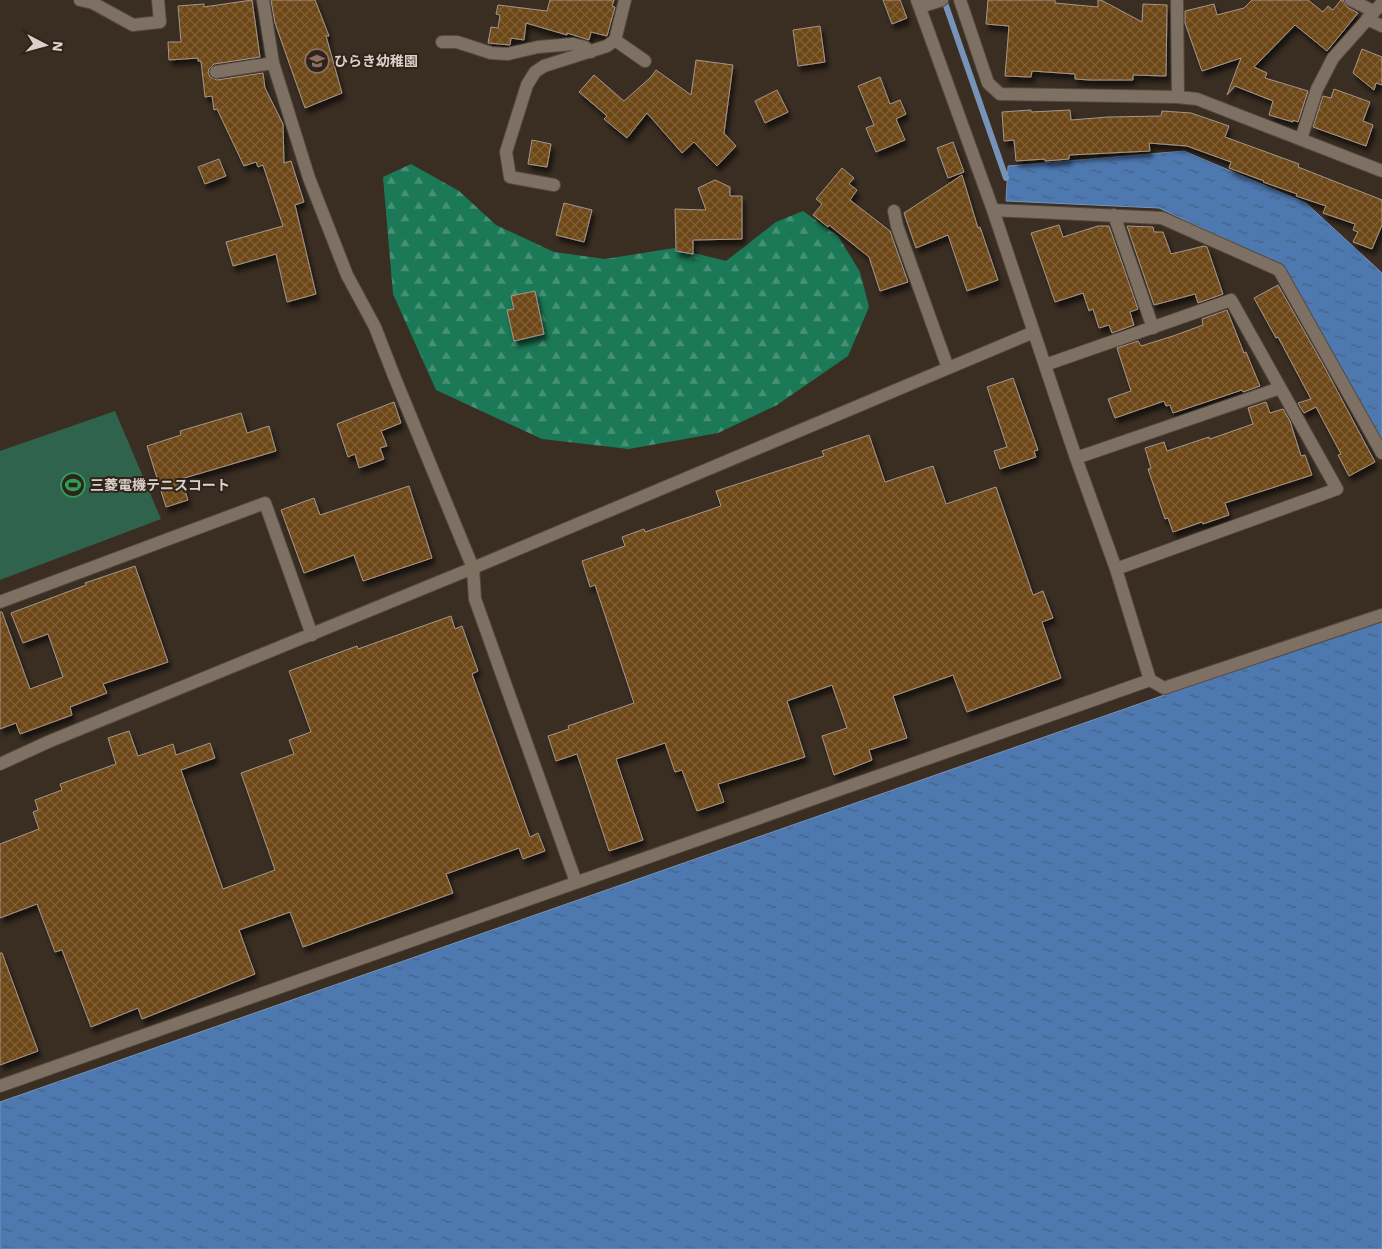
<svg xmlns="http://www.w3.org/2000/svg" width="1382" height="1249" viewBox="0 0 1382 1249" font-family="'Work Sans','Noto Sans JP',sans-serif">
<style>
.grass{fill:#2f634d}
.forest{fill:url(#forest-firs)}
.water{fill:url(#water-ripples);stroke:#7793b8}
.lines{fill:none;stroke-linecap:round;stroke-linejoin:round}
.stream{stroke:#7793b8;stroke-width:6}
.building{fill:url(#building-cross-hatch);stroke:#a49689;filter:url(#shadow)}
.minor-casing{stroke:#554a41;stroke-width:14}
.minor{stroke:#7e7164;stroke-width:12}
.labels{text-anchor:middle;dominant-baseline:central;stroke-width:4;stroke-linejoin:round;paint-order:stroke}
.poi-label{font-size:14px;font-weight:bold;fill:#d9d1ca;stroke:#2f241a;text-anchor:start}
</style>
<defs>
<pattern id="forest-firs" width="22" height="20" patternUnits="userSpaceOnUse" patternTransform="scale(1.25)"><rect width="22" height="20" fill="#1b7958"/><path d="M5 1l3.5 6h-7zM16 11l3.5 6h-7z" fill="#469176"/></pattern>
<pattern id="water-ripples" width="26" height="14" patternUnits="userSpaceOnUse" patternTransform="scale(1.25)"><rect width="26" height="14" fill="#4d78b0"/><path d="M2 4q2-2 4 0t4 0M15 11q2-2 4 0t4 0" fill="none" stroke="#486182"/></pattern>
<pattern id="building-cross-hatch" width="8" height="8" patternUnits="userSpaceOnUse" patternTransform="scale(1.25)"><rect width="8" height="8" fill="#6d4719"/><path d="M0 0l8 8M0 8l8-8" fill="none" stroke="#816039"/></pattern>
<filter id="shadow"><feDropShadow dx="3" dy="5.5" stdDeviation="2.5" flood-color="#0009"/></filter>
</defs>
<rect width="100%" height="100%" fill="#3a2e23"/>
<path class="grass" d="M115 411 161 519 0 580V451Z"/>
<path class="forest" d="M411 164 459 191 496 225 554 252 605 259 674 248 726 261 776 222 803 211 838 236 860 272 869 307 848 356 777 405 718 433 629 449 542 439 436 390 393 294 383 177Z"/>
<path class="water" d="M1184 151 1306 203 1382 273V443L1283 266 1159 208 1006 201 1008 166Z
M1382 619V1249H0V1102Z"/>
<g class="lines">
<path class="stream" d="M944 0 1006 178"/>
</g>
<path class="building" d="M252 0 260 57 214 64 209 69 208 73 210 77 217 80 263 73 265 88 283 124 284 163 291 161 304 202 295 205 316 294 287 302 276 254 233 266 226 242 283 226 263 165 258 167 256 162 244 166 217 109 214 110 212 96 205 97 201 61H198V58L169 60 168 42H181L178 6 204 4V7Z
M271 0H315L329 36H326L342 93 305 108 275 23Z
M550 0H614L612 6 615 7 607 36 591 32 589 40 567 33V35L526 23 524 40 511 38 510 45 488 43 491 27 498 28 500 15 496 14 498 5 547 11Z
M883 0H900L907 18 892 24Z
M988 0H1055V3L1098 7V0H1101L1142 22 1143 4 1167 5 1166 76 1133 75V80H1090L1075 79V74L1032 71 1031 77 1005 76 1009 26 986 24Z
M1252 0H1308L1323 12 1328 6 1333 10 1341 0H1343L1347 7 1358 13 1327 51 1295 25 1254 67 1267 73 1265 78 1308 91 1298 122 1293 120V122L1269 115 1273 101 1235 86 1227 95 1241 58 1202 71 1185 23V11L1214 4 1217 15 1244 8Z
M820 26 825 62 798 66 793 30Z
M1362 49 1382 57V85L1376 83 1374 90 1353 73Z
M696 60 733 65 724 133 736 146 717 166 694 142 682 153 647 113 627 138 604 119 607 116 579 92 594 75 624 101 651 77 656 70 691 95Z
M880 77 890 104 900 100 906 114 896 119 905 140 876 152 866 128 874 125 858 86Z
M1334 89 1370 102 1363 121 1373 125 1366 146 1313 127 1323 96 1331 98Z
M777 90 788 112 765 123 755 101Z
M1031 110V112L1070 110 1071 120 1108 117 1161 116 1162 111 1191 113 1229 126 1225 137 1299 164 1298 167 1382 200V225L1372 249 1353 242 1358 232 1353 230 1355 224 1323 213 1326 206 1296 196 1297 194 1263 182 1264 181 1229 168 1231 162 1187 146 1149 143 1150 151 1069 155V159L1045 161V159L1016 161 1014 140 1004 141 1002 112Z
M532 140 551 144 547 167 528 164Z
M953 142 964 172 948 178 937 148Z
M219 159 226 176 205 184 198 167Z
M842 168 854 178 849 184 857 190 850 200 890 231 908 282 880 291 869 257 829 225 828 227 813 215 822 204 816 199Z
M962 175 978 228 980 227 998 280 967 291 948 235 916 248 904 213Z
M715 180 730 187V196H742V239L693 240V254L676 251 675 209 706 210 698 188Z
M564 203 592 210 584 242 556 235Z
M1059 225 1063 237 1098 226H1109L1138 309 1130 312 1134 325 1112 333 1109 325 1099 328 1093 309 1089 311 1083 293 1055 302 1031 233Z
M1127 226 1153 227 1154 232H1163L1171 254 1204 246 1207 247 1223 294 1198 303 1195 294 1154 305Z
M1278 285 1325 368 1375 462 1349 476 1338 455 1341 454 1316 407 1304 413 1298 403 1311 399 1278 337 1276 338 1254 298Z
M535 291 544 334 514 341 507 310 514 309 511 296Z
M1227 310 1244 353 1246 352 1260 386 1243 392 1242 390 1173 413 1170 405 1166 406 1164 401 1115 418 1108 399 1131 391 1117 348 1138 341 1141 346 1173 336 1203 325 1202 319Z
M1013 378 1038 450 1034 451 1036 457 1000 469 994 451 1007 447 987 387Z
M394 402 401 423 381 431 387 446 380 448 384 459 359 468 355 454 348 457 337 424Z
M1266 402 1270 413 1283 409 1290 421 1301 456 1305 455 1312 475 1225 503 1229 515 1203 524 1202 522 1173 532 1168 518 1165 519 1148 469 1151 468 1145 448 1164 442 1167 451 1209 437 1210 439 1253 424 1248 408Z
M241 413 247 433 269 426 276 451 181 479 188 500 166 507 147 446 181 435 180 431Z
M869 435 885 482 933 466 946 504 996 487 1033 595 1043 591 1053 618 1042 622 1061 678 967 712 953 675 893 696 907 738 869 750 872 760 834 775 822 736 847 728 832 685 787 701 805 757 718 784 724 802 697 811 682 770 675 772 665 743 616 759 643 840 609 851 577 754 556 761 548 736 569 729 568 726 634 703 595 585 590 587 582 561 625 546 622 537 644 529 645 532 721 506 716 491 824 456 822 451Z
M409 486 432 558 363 581 354 555 304 573 281 510 314 498 320 515Z
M135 566 168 662 103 684 107 693 70 707 72 715 20 734 16 723 0 729V612H2L30 689 63 677 48 634 23 643 11 613 86 585 85 583Z
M451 616 455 629 462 626 478 671 472 674 530 837 538 833 545 851 523 859 519 848 446 874 453 893 303 947 290 912 239 930 255 974 142 1019 138 1008 91 1027 62 950 55 952 37 904 0 918V844L39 829 33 812 38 810 35 800 62 790 60 784 116 764 108 738 129 731 138 756 173 744 176 755 210 743 215 758 181 770 223 889 275 870 241 773 294 754 289 740 311 732 289 671 357 646 358 649Z
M0 953H2L38 1051 0 1065Z"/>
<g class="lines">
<g class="minor-casing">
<path id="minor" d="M80 0 93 3 133 25 160 22 158 0
M263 0 273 63 309 178 347 275 375 327 394 376 473 568 475 599 576 882
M917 0 993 210 1076 458 1116 569 1150 680 1164 688 1382 615
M960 0 988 83 1000 94 1178 97 1177 2
M1351 0 1373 11
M920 7 942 0
M1367 19 1382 26
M615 40 645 61
M442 42H457L491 53 508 54 538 47 573 44 585 47 591 52
M216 72 273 63
M1178 97 1197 99 1382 171
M1301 139 1317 89 1333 58 1382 3
M554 185 510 177 506 152 527 85 535 72 544 66 607 46 615 40 625 0
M993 210 1162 218 1279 270 1382 453
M894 211 897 226 948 368
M1114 215 1153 328
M1045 365 1231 300 1337 489 1116 569
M1076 458 1280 388
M0 602 265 503 312 635
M0 764 48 742 473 568 1034 332
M0 1086 1150 680"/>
</g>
<use href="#minor" class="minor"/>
</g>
<defs>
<g id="school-ring" transform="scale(1.25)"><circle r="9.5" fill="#2f241a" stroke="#8d6e63" stroke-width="1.5"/><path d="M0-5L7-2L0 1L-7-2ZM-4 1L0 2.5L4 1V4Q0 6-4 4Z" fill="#8d6e63"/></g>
<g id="stadium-ring" transform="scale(1.25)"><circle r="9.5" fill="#2f241a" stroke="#2e9e5b" stroke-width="1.5"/><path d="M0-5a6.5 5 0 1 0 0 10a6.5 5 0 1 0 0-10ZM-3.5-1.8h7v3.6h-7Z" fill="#2e9e5b"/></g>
</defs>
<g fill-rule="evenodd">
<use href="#school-ring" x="317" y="61"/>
<use href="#stadium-ring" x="73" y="485"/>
</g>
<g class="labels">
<g class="poi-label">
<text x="334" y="61">ひらき幼稚園</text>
<text x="90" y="485">三菱電機テニスコート</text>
</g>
</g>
<g transform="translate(45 45) rotate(96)" stroke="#2f241a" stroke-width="4" paint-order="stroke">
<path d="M0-4L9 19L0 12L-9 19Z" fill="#d9d1ca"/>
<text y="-8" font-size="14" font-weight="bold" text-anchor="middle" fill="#d9d1ca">N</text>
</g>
</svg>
